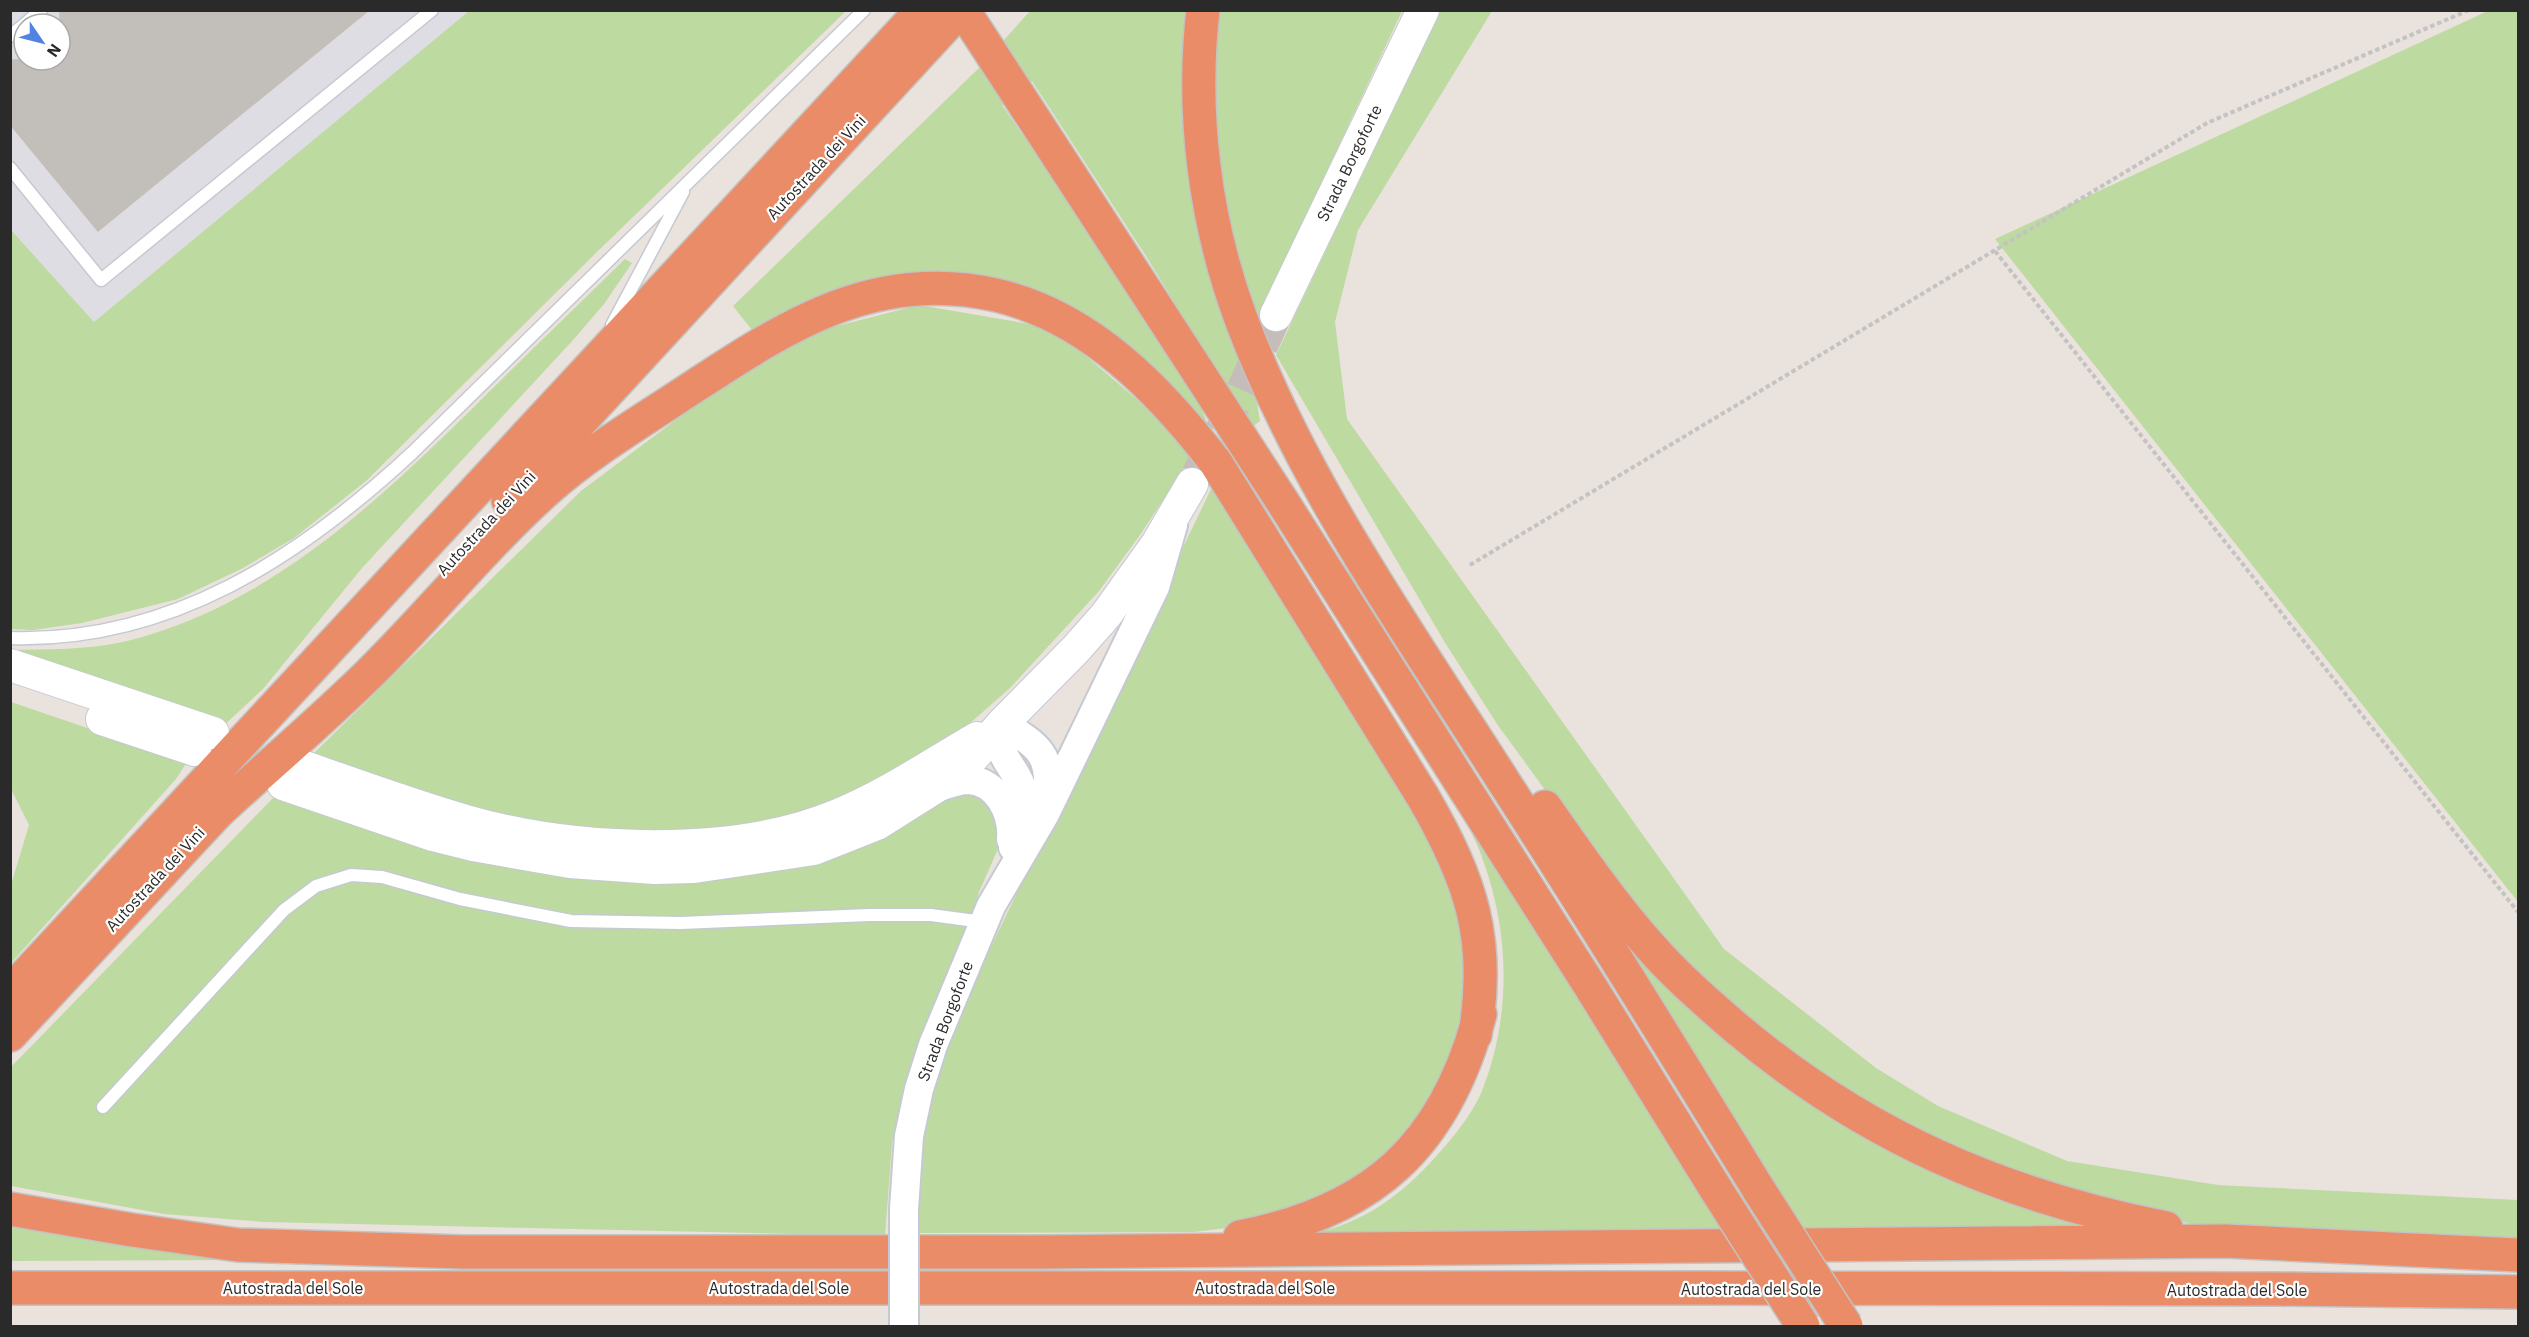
<svg xmlns="http://www.w3.org/2000/svg" width="2529" height="1337" viewBox="0 0 2529 1337" font-family="'IBM Plex Sans',sans-serif">
<style>
.industrial{fill:#dedde3;fill-rule:evenodd}
.green{fill:#bddaa0}
.building{fill:#c2beb9;stroke:#c5beb7;stroke-width:1.5}
.lines{fill:none;stroke-linecap:round;stroke-linejoin:round}
.secondary-tunnel{stroke:#c4bdb9;stroke-width:32;stroke-dasharray:32 16;stroke-linecap:butt}
.service-casing{stroke:#c5c9d1;stroke-width:15}
.tertiary-casing{stroke:#c5c9d1;stroke-width:32}
.secondary-casing{stroke:#c5c9d1;stroke-width:34}
.motorway-casing{stroke:#c3c3c3;stroke-width:36}
.path{stroke:#c3c3c3;stroke-width:4;stroke-dasharray:4.5 3;stroke-linecap:butt}
.service{stroke:#fff;stroke-width:12}
.tertiary{stroke:#fff;stroke-width:28}
.secondary{stroke:#fff;stroke-width:32}
.motorway{stroke:#ea8c68;stroke-width:33}
.tertiary-bridge-casing{stroke:#c5c9d1;stroke-width:32;stroke-linecap:butt}
.motorway-bridge-casing{stroke:#c3c3c3;stroke-width:36;stroke-linecap:butt}
.tertiary-bridge{stroke:#fff;stroke-width:28}
.motorway-bridge{stroke:#ea8c68;stroke-width:33}
.labels{text-anchor:middle;dominant-baseline:central;stroke-width:4.5;stroke-linejoin:round;paint-order:stroke}
.street-label{font-size:16px;fill:#2a2a2a;stroke:#fff}
</style>
<rect width="100%" height="100%" fill="#eae2dd"/>
<path class="industrial" d="M11 11H471L94 322 11 230ZM24 24H60V60H24Z"/>
<path class="green" d="M2490 10 2518 11V902L1995 239Z
M469 11H846L601 248 366 481 294 538 243 568 178 599 82 623 33 630 11 629V230L94 322Z
M1030 11H1188L1260 421 1251 428 1146 256 1032 81 1002 105 1092 235 1192 387 1220 453 1184 409 976 282 756 335 733 306 978 69Z
M1219 11H1402L1258 318C1252 298 1244 277 1239 257 1219 178 1210 92 1219 11Z
M1440 11H1492L1358 230 1335 322 1347 419 1724 949 1876 1068 1938 1106 2067 1161 2218 1185 2518 1200V1243L2203 1226 2089 1203 1894 1125 1756 1031 1673 953 1556 805 1497 724 1444 641 1276 355Z
M625 259 632 263 604 304 574 339 362 568 263 689 220 729 11 659V650C47 649 87 650 123 642 266 608 375 504 476 405 525 356 575 308 625 259Z
M919 305 1053 328 1174 431 1190 459 1140 535 1099 591 1010 688 960 732 854 798 729 832H596L520 819 451 803 312 755 581 491 741 371 798 336Z
M1213 485 1441 853 1455 887 1470 969 1454 1061 1406 1143 1347 1192 1242 1226 1194 1232 917 1233 919 1157 930 1094 952 1028Z
M11 702 187 762 176 779 11 963V885L29 825 11 789Z
M952 789 990 800 1005 833 979 892 960 957 908 1078 892 1143 885 1236 265 1222 164 1214 11 1186 10 1068 275 796 548 871Z
M1458 805 1657 1118 1700 1195 1778 1190 1595 896 1732 1042 2099 1226 1305 1235C1354 1227 1395 1201 1429 1164 1448 1144 1471 1117 1482 1091 1511 1018 1510 936 1484 863 1478 843 1466 824 1458 805Z
M11 1222 235 1260 11 1261Z"/>
<path class="building" d="M60 10H369L98 231 10 124V60H60Z"/>
<g class="lines">
<path class="secondary-tunnel" d="M1197 475 1240 395 1276 315"/>
<g class="service-casing">
<path id="service" d="M25 24 41 10
M10 36 24 25
M10 168 101 280 432 10
M612 325 683 192
M10 638C170 643 300 557 412 453L864 10
M103 1107 284 910 316 886 351 875 382 877 460 899 571 921 681 923 869 915H931L983 922"/>
</g>
<g class="tertiary-casing">
<path id="tertiary" d="M936 788C946 785 957 780 968 780 998 781 1013 814 1011 839
M1013 847C1022 825 1030 798 1016 775 1002 752 998 753 1002 724 1040 746 1054 756 1046 803
M904 1209 909 1136 919 1089 933 1045 991 906 1045 814 1155 587 1173 525"/>
</g>
<g class="secondary-casing">
<path id="secondary" d="M1276 315 1423 10
M10 665 213 733
M102 719 195 750
M302 766C356 785 411 805 466 821 575 852 733 859 838 815 887 795 932 764 977 738
M283 784 433 835 473 845 570 862 655 868 694 867 814 849 877 824 961 771 1002 724 1076 649 1106 615 1157 544 1192 484"/>
</g>
<g class="motorway-casing">
<path id="motorway" d="M963 10 1284 504 1590 986 1717 1191
M1203 10C1191 113 1205 222 1241 319 1302 483 1411 636 1504 782 1591 917 1675 1053 1759 1190
M508 500 960 10
M1545 807C1578 854 1611 902 1649 945 1675 975 1705 1001 1735 1027 1864 1136 2001 1195 2166 1228
M217 813C268 766 321 721 370 673 431 613 485 545 549 488 589 453 634 426 678 397 778 332 869 266 996 295 1090 317 1160 390 1216 463L1423 797C1471 880 1491 939 1475 1035
M10 992 922 10
M10 1035 232 797
M10 1209 132 1230 238 1245 463 1252H1041L2225 1241 2518 1255
M1240 1237C1373 1211 1445 1146 1480 1014
M10 1288H1701L2277 1289 2518 1292"/>
</g>
<path class="path" d="M1995 251 2518 912
M1470 565 2207 123 2469 10"/>
<use href="#service" class="service"/>
<use href="#tertiary" class="tertiary"/>
<use href="#secondary" class="secondary"/>
<use href="#motorway" class="motorway"/>
<g class="tertiary-bridge-casing">
<path id="tertiary-bridge" d="M904 1209V1326"/>
</g>
<g class="motorway-bridge-casing">
<path id="motorway-bridge" d="M1759 1190 1846 1326
M1717 1191 1803 1326"/>
</g>
<use href="#tertiary-bridge" class="tertiary-bridge"/>
<use href="#motorway-bridge" class="motorway-bridge"/>
</g>
<g class="labels">
<g class="street-label">
<text transform="translate(1349 163) rotate(-64)">Strada Borgoforte</text>
<text transform="translate(816 167) rotate(-47)">Autostrada dei Vini</text>
<text transform="translate(486 523) rotate(-47)">Autostrada dei Vini</text>
<text transform="translate(155 879) rotate(-47)">Autostrada dei Vini</text>
<text transform="translate(945 1021) rotate(-69)">Strada Borgoforte</text>
<text x="293" y="1288">Autostrada del Sole</text>
<text x="779" y="1288">Autostrada del Sole</text>
<text x="1265" y="1288">Autostrada del Sole</text>
<text x="1751" y="1289">Autostrada del Sole</text>
<text x="2237" y="1290">Autostrada del Sole</text>
</g>
</g>
<rect width="2529" height="1337" fill="none" stroke="#2a2a2a" stroke-width="24"/>
<g transform="translate(42 42) rotate(125)"><circle r="28" fill="#ffffff" stroke="#aaaaaa" stroke-width="1.5"/>
<path d="M0-4.5L10 22L0 15L-10 22Z" fill="#5183e3"/>
<text y="-9" font-size="16" font-weight="bold" text-anchor="middle" fill="#2a2a2a">N</text>
</g>
</svg>
